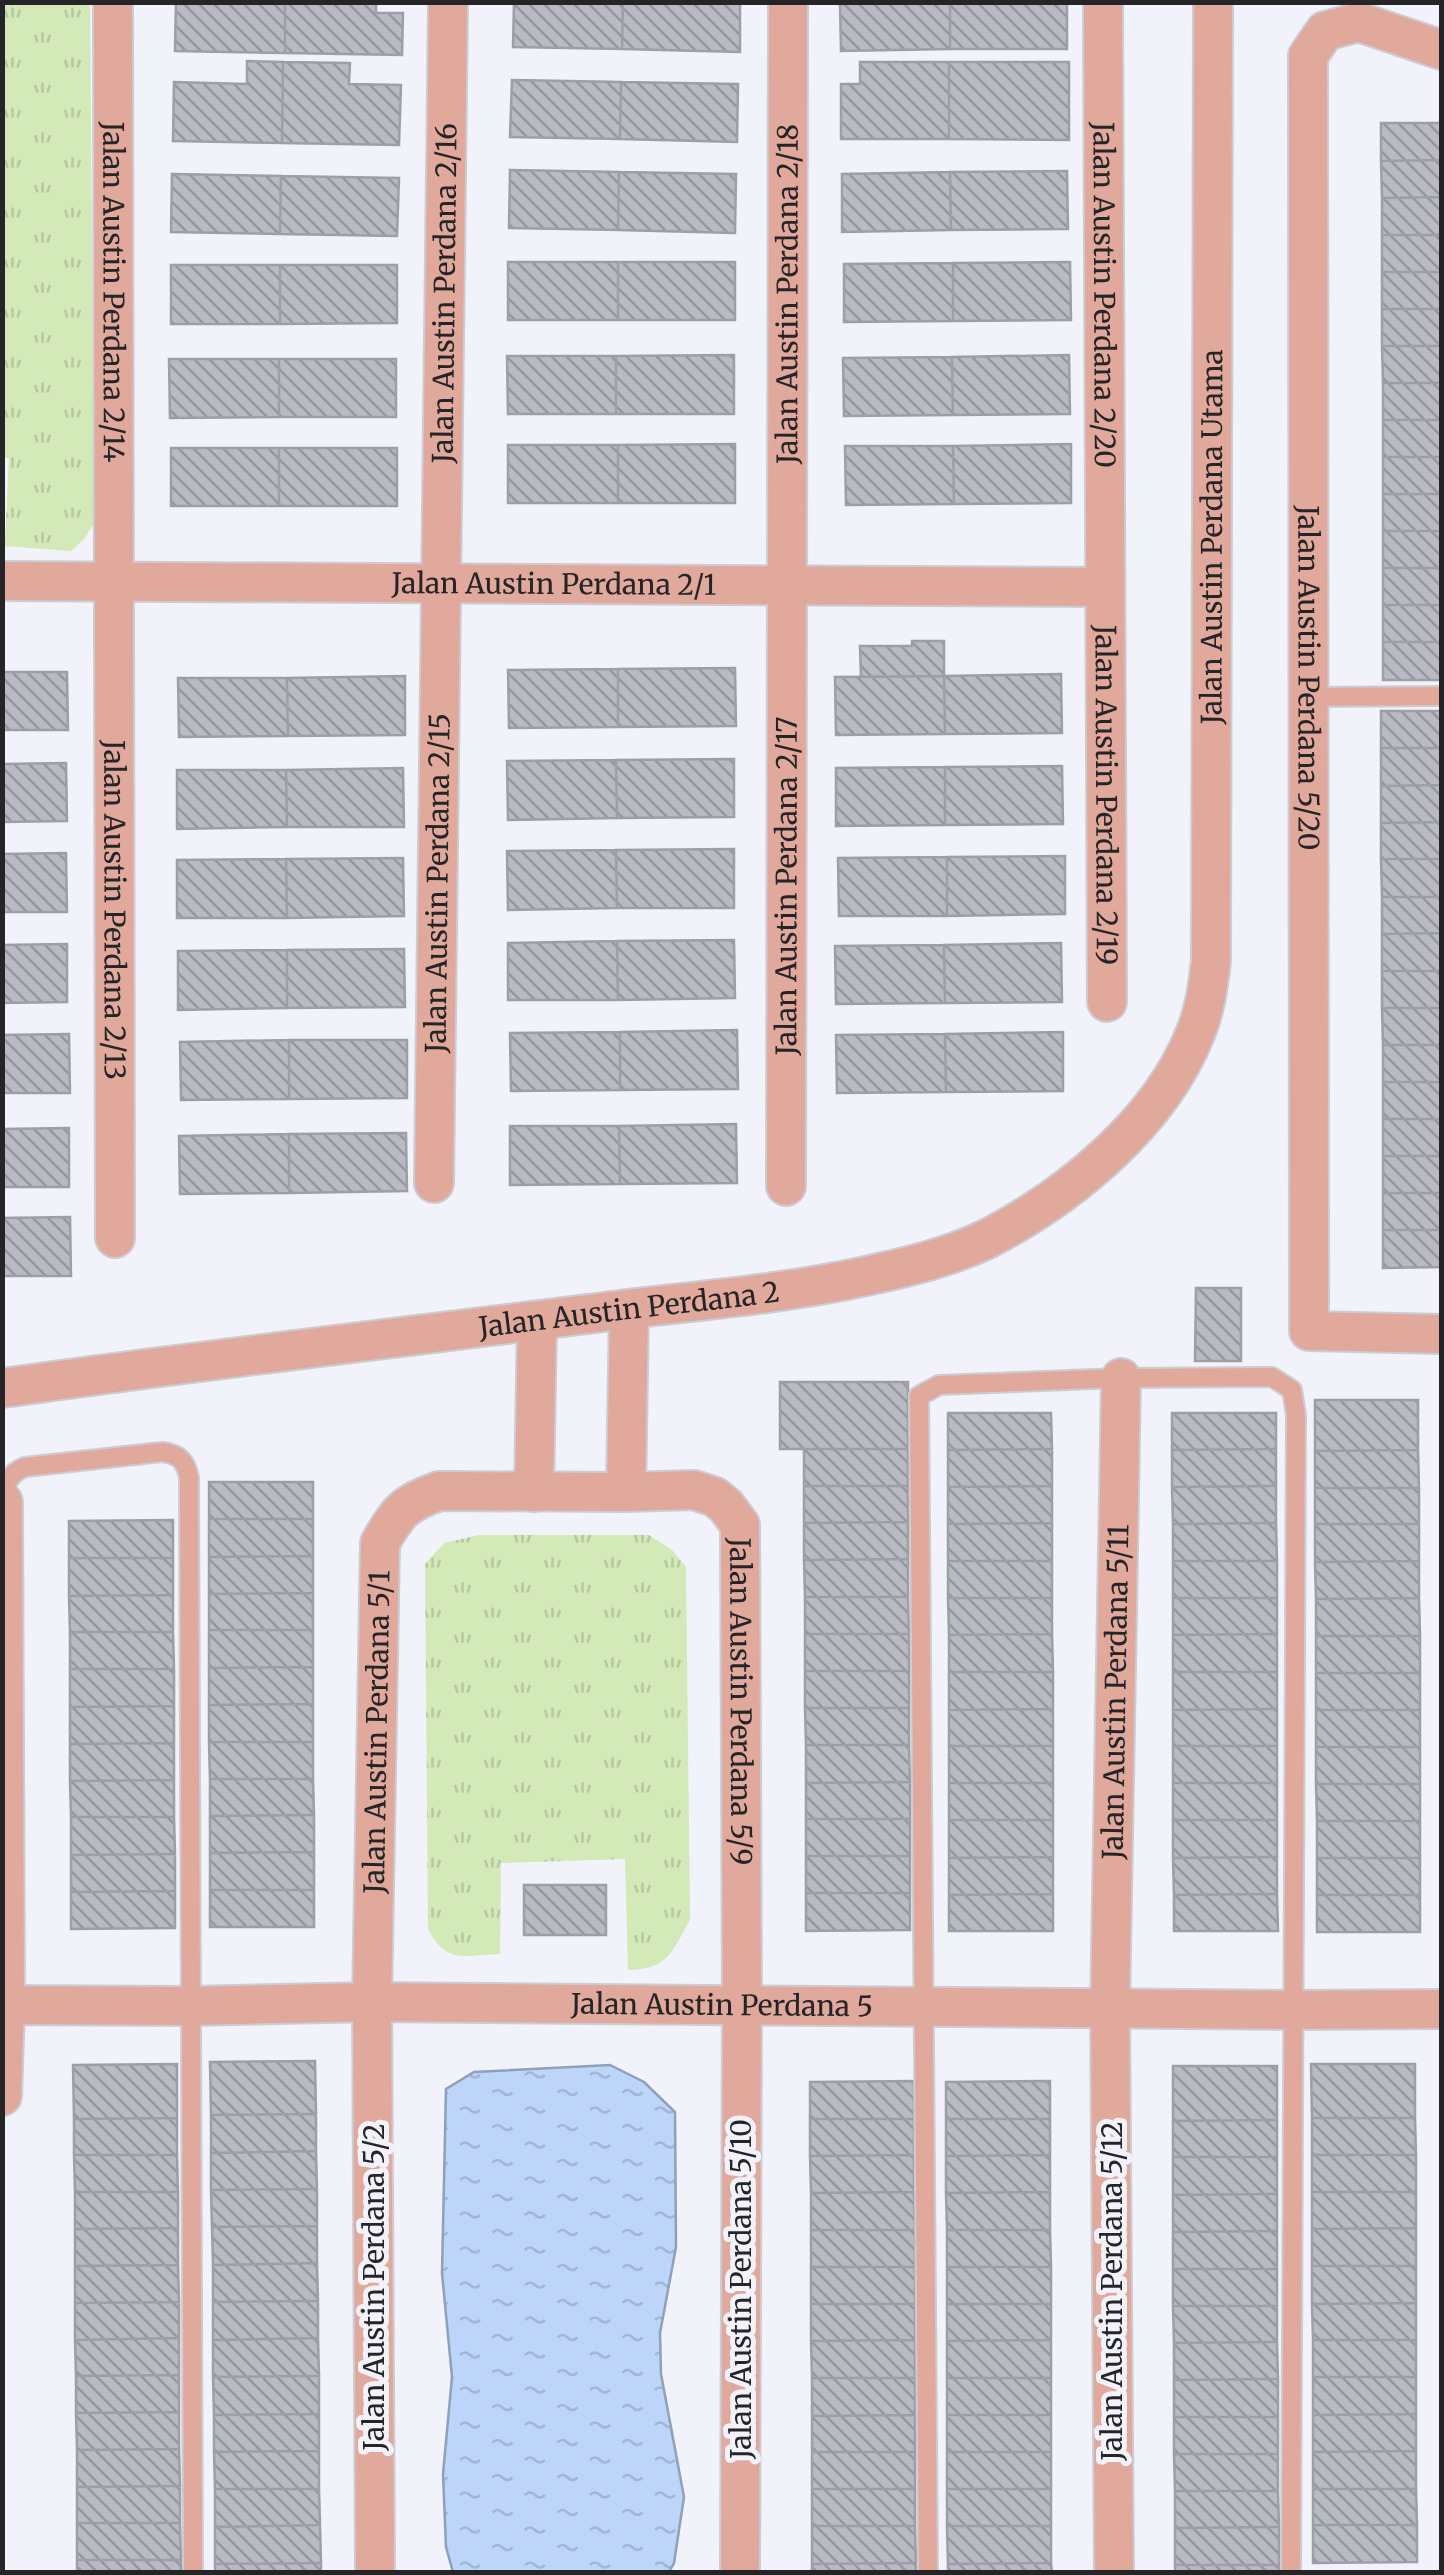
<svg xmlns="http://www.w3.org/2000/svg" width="1444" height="2575" viewBox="0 0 1444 2575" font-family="Merriweather,serif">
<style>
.park{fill:url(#park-tufts)}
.water{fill:url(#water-ripples);stroke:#8fa0ba;stroke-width:2.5}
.building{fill:url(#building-back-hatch);stroke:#9e9fa6;stroke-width:2.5}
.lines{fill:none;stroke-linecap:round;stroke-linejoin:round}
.service-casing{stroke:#cccdd4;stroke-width:22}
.minor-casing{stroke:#cccdd4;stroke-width:42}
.service{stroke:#e1a89c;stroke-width:18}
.minor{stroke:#e1a89c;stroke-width:38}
.labels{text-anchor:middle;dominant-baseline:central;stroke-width:10;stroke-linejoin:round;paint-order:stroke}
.street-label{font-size:28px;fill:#252528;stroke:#f1f2fa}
</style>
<defs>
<pattern id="park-tufts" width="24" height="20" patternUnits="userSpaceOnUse" patternTransform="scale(2.5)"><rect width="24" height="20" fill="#d3e9b8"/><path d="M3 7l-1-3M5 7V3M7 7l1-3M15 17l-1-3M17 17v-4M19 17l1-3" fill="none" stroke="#b5c89e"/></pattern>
<pattern id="water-ripples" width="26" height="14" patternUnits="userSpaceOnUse" patternTransform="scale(2.5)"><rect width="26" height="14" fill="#bdd5f9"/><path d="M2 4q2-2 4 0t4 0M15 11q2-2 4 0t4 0" fill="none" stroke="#a2b7d5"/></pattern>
<pattern id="building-back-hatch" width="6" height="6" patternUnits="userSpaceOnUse" patternTransform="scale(2.5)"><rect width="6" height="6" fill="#b9bac2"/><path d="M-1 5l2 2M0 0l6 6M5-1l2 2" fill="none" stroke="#96979e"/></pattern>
</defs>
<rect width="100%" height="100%" fill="#f1f2fa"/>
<path class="park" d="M3 2 90 3 94 523 84 539 71 551 5 546 9 458H2Z
M479 1535H649L672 1550 686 1567 690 1920C672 1951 668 1970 628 1970L625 1859 501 1863 500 1954C465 1955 445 1965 428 1928L425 1564 444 1543Z"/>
<path class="water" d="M610 2065 644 2082 675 2112 676 2247 660 2333 661 2374 684 2497 674 2563 669 2572H453L446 2547 443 2474 452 2377 442 2273 446 2089 474 2072Z"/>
<path class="building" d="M176 2H285V53L175 51Z
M285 2H376V13H403L402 55 285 53Z
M514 2H623L622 49 513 47Z
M623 2H740V52L622 49Z
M840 2H950V49L841 51Z
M950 2H1067V49H950Z
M247 61 283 62 282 143 173 141 174 82 247 84Z
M283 62 350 63 349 84 401 85 399 145 282 143Z
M860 62H949V139H841V84H860Z
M949 62H1069V140L949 139Z
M512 80 621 82 620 139 510 137Z
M621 82 738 84 737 142 620 139Z
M1381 123H1442V160L1381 161Z
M1442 160V197L1382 198 1381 161Z
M510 170 619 172 618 230 509 228Z
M1067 171 1068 229 951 230 950 172Z
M619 172 736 174 735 233 618 230Z
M950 172 951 230 842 232V174Z
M172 174 281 176 280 234 171 232Z
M281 176 399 178 397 236 280 234Z
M1442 197V235H1382V198Z
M1382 235H1442V272H1382Z
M508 262H618V320H508Z
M618 262H735V320H618Z
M1070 262 1071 320 953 321V263Z
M953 263V321L844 322V264Z
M171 265H280V324H171Z
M280 265H397V323L280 324Z
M1382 272H1442V309H1382Z
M1382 309H1442V346H1382Z
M1382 346H1442V383H1383Z
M734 355V414H616V356Z
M1069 355 1070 414 953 415 952 357Z
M507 356H616V414H508Z
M952 357 953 415 844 416 843 358Z
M169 359H279V417L170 418Z
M279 359H396V417H279Z
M1383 383H1442V420H1383Z
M1383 420H1442V457H1383Z
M735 444V503H618V445Z
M1071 444V503L954 504 953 446Z
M508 445H618V503H508Z
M845 446H953L954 504 846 505Z
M171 448H279V506H171Z
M279 448H397V506H279Z
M1383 457H1442V494H1383Z
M1383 494H1442V531H1383Z
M1383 531H1442V568H1383Z
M1383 568H1442V605H1383Z
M1383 605H1442V642H1383Z
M912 641H944V676L861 677 860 646H912Z
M1383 642H1442V680H1383Z
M735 668 736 726 618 727V669Z
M618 669V727L509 728 508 670Z
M2 672H67L68 730H2Z
M1061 674 1062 733 945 734 944 676Z
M405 676V735L288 736 287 678Z
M944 676 945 734 836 735 835 677Z
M178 678H287L288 736 179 737Z
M1381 711H1442V748H1381Z
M1381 748H1442V785L1381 786Z
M734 759V817L617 818 616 760Z
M616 760 617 818 508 820 507 761Z
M66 763 67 821 2 822V764Z
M1062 766 1063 824 945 825V767Z
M945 767V825L836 826V768Z
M403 768 404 827H287L286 770Z
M177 770H286L287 827 177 829Z
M1442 785V822L1381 823V786Z
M1442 822V859H1381V823Z
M734 849V908H617L616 850Z
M616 850 617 908 508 910 507 851Z
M66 853 67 912H2V854Z
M1065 856V914L947 916V857Z
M947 857V916H839L838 858Z
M403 858 404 916 287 918 286 859Z
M286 859 287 918H177V860Z
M1381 859H1442V897H1382Z
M1382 897H1442V933L1382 934Z
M1442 933V971H1382V934Z
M734 940 735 998 618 1000 617 941Z
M617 941 618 1000H508V943Z
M1061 943 1062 1002 945 1003 944 945Z
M67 944V1002L2 1003V945Z
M944 945 945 1003 836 1004 835 946Z
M404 949 405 1007 287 1008V950Z
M287 950V1008L178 1010V951Z
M1382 971H1442V1008H1382Z
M1382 1008H1442V1045H1383Z
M737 1030 738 1089 620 1090V1032Z
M620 1032V1090L511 1091 510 1033Z
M1063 1032V1091L946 1092 945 1034Z
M69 1034 70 1093H2V1035Z
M945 1034 946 1092 837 1093 836 1035Z
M289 1040H407V1098L289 1099Z
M289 1040V1099L181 1100 180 1042Z
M1383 1045H1442V1082H1383Z
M1383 1082H1442V1119H1383Z
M1383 1119H1442V1156H1383Z
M736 1124 737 1183 620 1184 619 1126Z
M510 1126H619L620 1184 510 1185Z
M69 1128V1187H2V1129Z
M406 1133 407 1191 289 1193V1134Z
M289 1134V1193L180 1194 179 1136Z
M1383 1156H1442V1193H1383Z
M1383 1193H1442V1230H1383Z
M70 1217 71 1276H2V1218Z
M1383 1230H1442V1267L1383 1268Z
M1196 1288H1241V1361H1195Z
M780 1382H908V1449H780Z
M1315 1400H1418V1450L1315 1451Z
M948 1413H1051L1052 1449 948 1450Z
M1172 1413H1276V1449L1172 1450Z
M804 1449H908V1486H804Z
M1052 1449V1486L948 1487V1450Z
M1276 1449V1486L1172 1487V1450Z
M1418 1450 1419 1488H1315V1451Z
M209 1482H313V1519H209Z
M804 1486H908V1522L804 1523Z
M1052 1486V1523L948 1524V1487Z
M1276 1486V1523L1173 1524 1172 1487Z
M1315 1488H1419V1524H1315Z
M209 1519H313V1556L209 1557Z
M173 1520V1558H69V1521Z
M908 1522V1559L804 1560V1523Z
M1052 1523V1561H948V1524Z
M1276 1523 1277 1561H1173V1524Z
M1315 1524H1419V1561L1315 1562Z
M313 1556V1593L209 1594V1557Z
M69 1558H173V1595L69 1596Z
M908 1559V1597H805L804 1560Z
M948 1561H1052V1598H948Z
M1173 1561H1277V1598H1173Z
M1419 1561V1598L1316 1599 1315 1562Z
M313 1593V1630H209V1594Z
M173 1595V1632H70L69 1596Z
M805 1597H908L909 1634H805Z
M948 1598H1052V1634L949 1635Z
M1173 1598H1277V1634L1173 1635Z
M1419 1598 1420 1636H1316V1599Z
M209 1630H313V1667L209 1668Z
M70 1632H173L174 1669H70Z
M805 1634H909V1671H805Z
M1052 1634 1053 1672H949V1635Z
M1277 1634V1672H1173V1635Z
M1316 1636H1420V1673H1316Z
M313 1667V1704L209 1705V1668Z
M70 1669H174V1706L70 1707Z
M805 1671H909V1708H805Z
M949 1672H1053V1709L949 1710Z
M1173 1672H1277V1709L1173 1710Z
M1316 1673H1420V1710H1316Z
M313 1704V1742H209V1705Z
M174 1706V1743L70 1744V1707Z
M805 1708H909V1745H806Z
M1053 1709V1746H949V1710Z
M1277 1709V1746H1173V1710Z
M1316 1710H1420V1747H1316Z
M209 1742H313V1779H210Z
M174 1743V1780L70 1781V1744Z
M806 1745H909L910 1782 806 1783Z
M949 1746H1053V1783H949Z
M1173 1746H1277V1783H1173Z
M1316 1747H1420V1784H1316Z
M210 1779H313L314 1815 210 1816Z
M174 1780V1817H71L70 1781Z
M910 1782V1819H806V1783Z
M949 1783H1053V1820H949Z
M1173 1783H1277V1820H1173Z
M1316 1784H1420V1821H1317Z
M314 1815V1852L210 1853V1816Z
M71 1817H174L175 1854 71 1855Z
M806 1819H910V1856H806Z
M949 1820H1053V1857L949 1858Z
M1173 1820H1277V1857L1173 1858Z
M1317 1821H1420V1858H1317Z
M314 1852V1890H210V1853Z
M175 1854V1891L71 1892V1855Z
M806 1856H910V1893H806Z
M1053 1857V1894L949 1895V1858Z
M1277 1857V1894L1174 1895 1173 1858Z
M1317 1858H1420V1895H1317Z
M524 1885H606V1935H524Z
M210 1890H314V1927H210Z
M175 1891V1928L71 1929V1892Z
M806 1893H910V1930L806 1931Z
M1053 1894V1931H949V1895Z
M1277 1894 1278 1931H1174V1895Z
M1317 1895H1420V1932H1317Z
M315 2061 316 2114 211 2115 210 2062Z
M177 2064V2118L74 2119 73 2065Z
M1311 2064H1415V2118H1312Z
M1173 2066H1277V2120L1173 2121Z
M914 2081V2119H810V2082Z
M1050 2081V2119H946V2082Z
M316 2114V2151L211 2153V2115Z
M177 2118V2155H74V2119Z
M1312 2118H1415L1416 2155H1312Z
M810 2119H914V2155L810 2156Z
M946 2119H1050V2155L946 2156Z
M1277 2120V2157H1173V2121Z
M316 2151 317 2189 211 2190V2153Z
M74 2155H177L178 2192H75Z
M914 2155V2192L811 2193 810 2156Z
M1050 2155V2192L946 2193V2156Z
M1312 2155H1416V2192H1312Z
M1173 2157H1277V2194L1173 2195Z
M317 2189V2226L212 2227 211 2190Z
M75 2192H178V2228L75 2229Z
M914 2192 915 2230H811V2193Z
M1050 2192V2230H947L946 2193Z
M1312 2192H1416V2228L1312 2229Z
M1277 2194V2231L1173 2232V2195Z
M317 2226V2263L213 2265 212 2227Z
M178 2228V2265L75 2266V2229Z
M1416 2228V2266H1312V2229Z
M811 2230H915V2267H811Z
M947 2230H1050L1051 2267H947Z
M1277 2231V2269H1173V2232Z
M317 2263 318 2301 213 2302V2265Z
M178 2265 179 2302 75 2303V2266Z
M1312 2266H1416V2303L1312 2304Z
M811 2267H915V2304H811Z
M947 2267H1051V2304H947Z
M1173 2269H1277V2306H1173Z
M318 2301V2338L213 2340V2302Z
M179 2302V2338L75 2340V2303Z
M1416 2303V2340H1313L1312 2304Z
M811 2304H915V2340L811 2341Z
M947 2304H1051V2340L947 2341Z
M1173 2306H1277V2342L1174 2343Z
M179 2338V2375L76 2376 75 2340Z
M318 2338 319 2376 213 2377V2340Z
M915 2340V2378H812L811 2341Z
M1051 2340V2378H947V2341Z
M1313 2340H1416V2377H1313Z
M1277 2342 1278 2379 1174 2380V2343Z
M179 2375V2412L76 2413V2376Z
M319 2376V2414L214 2415 213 2377Z
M1313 2377H1416V2414L1313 2415Z
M812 2378H915V2415L812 2416Z
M947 2378H1051V2415H947Z
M1278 2379V2417H1174V2380Z
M179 2412V2449L77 2450 76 2413Z
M319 2414V2451L214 2452V2415Z
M1416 2414V2451L1313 2452V2415Z
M915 2415V2452H812V2416Z
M947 2415H1051V2452H947Z
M1174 2417H1278V2454H1174Z
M179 2449 180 2486 77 2487V2450Z
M319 2451V2489H215L214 2452Z
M1416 2451V2489H1313V2452Z
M812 2452H915V2489H812Z
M947 2452H1051V2489H947Z
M1174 2454H1278V2491H1175Z
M180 2486V2523H77V2487Z
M215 2489H319L320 2525 215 2527Z
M812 2489H915V2526H812Z
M947 2489H1051V2526H947Z
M1313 2489H1416L1417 2525H1313Z
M1175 2491H1278L1279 2527 1175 2528Z
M77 2523H180L181 2560H77Z
M320 2525 321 2563 215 2564V2527Z
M1313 2525H1417V2562L1313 2563Z
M812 2526H915L916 2563 812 2564Z
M947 2526H1051V2563L948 2564Z
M1279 2527V2565H1175V2528Z
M77 2560H181V2572H77Z
M321 2563V2572H215V2564Z
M916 2563V2572H812V2564Z
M1051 2563 1052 2572H948V2564Z
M1175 2565H1279V2572H1175Z"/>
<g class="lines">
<g class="service-casing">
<path id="service" d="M1310 697 1442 696
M3 1502C5 1484 8 1474 25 1467L162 1452C179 1454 186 1461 189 1478L193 2572
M928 2572 919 1396 939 1385 1121 1378 1272 1377 1292 1390 1296 1415 1291 2572"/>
</g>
<g class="minor-casing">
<g id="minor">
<path id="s1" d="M113 2 115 1238"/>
<path id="s2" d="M1103 3 1107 1002"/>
<path id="s3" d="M1442 50 1359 22 1325 31 1308 56 1309 1331 1442 1334"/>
<path id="s4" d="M2 581 1104 587"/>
<path id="s5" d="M434 1183 448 2"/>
<path id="s6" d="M786 1186 788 2"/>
<path id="s7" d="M2 1388C203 1360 403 1337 604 1312 692 1301 779 1295 866 1276 908 1267 950 1257 989 1238 1071 1195 1160 1122 1195 1034 1205 1011 1208 986 1211 961L1213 2"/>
<path d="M534 1492 537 1321"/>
<path d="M626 1492 629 1309"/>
<path id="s8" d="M2 2005 189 2006 372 2002 1293 2010 1442 2009"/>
<path d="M2 2096 5 2005 3 1502"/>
<path id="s9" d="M375 2572 372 2002 380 1543C399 1510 404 1504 439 1491L626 1492 694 1490 715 1497 726 1506 740 1525 742 2005 740 2572"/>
<path id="s10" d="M1114 2572 1110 2009 1121 1378"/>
</g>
</g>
<use href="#service" class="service"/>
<use href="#minor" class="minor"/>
</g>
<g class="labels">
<g class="street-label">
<text stroke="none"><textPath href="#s1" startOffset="290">Jalan Austin Perdana 2/14</textPath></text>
<text stroke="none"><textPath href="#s5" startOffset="890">Jalan Austin Perdana 2/16</textPath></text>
<text stroke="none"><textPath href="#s6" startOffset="892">Jalan Austin Perdana 2/18</textPath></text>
<text stroke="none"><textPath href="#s2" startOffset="292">Jalan Austin Perdana 2/20</textPath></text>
<text stroke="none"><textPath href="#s7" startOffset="1795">Jalan Austin Perdana Utama</textPath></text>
<text stroke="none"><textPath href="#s4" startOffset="552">Jalan Austin Perdana 2/1</textPath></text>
<text stroke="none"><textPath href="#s3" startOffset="775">Jalan Austin Perdana 5/20</textPath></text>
<text stroke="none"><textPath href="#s2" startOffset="792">Jalan Austin Perdana 2/19</textPath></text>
<text stroke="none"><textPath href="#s5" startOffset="300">Jalan Austin Perdana 2/15</textPath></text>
<text stroke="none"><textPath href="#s6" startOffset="300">Jalan Austin Perdana 2/17</textPath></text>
<text stroke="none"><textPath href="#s1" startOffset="908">Jalan Austin Perdana 2/13</textPath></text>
<text stroke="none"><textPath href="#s7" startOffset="632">Jalan Austin Perdana 2</textPath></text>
<text stroke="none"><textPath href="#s10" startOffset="880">Jalan Austin Perdana 5/11</textPath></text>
<text stroke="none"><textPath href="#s9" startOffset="1602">Jalan Austin Perdana 5/9</textPath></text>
<text stroke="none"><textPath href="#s9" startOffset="840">Jalan Austin Perdana 5/1</textPath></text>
<text stroke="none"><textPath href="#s8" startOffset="720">Jalan Austin Perdana 5</textPath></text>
<text transform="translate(374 2287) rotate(-90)">Jalan Austin Perdana 5/2</text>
<text transform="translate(741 2289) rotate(-90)">Jalan Austin Perdana 5/10</text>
<text transform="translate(1112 2291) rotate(-90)">Jalan Austin Perdana 5/12</text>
</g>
</g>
<rect width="1444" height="2575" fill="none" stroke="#252528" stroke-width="10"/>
</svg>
